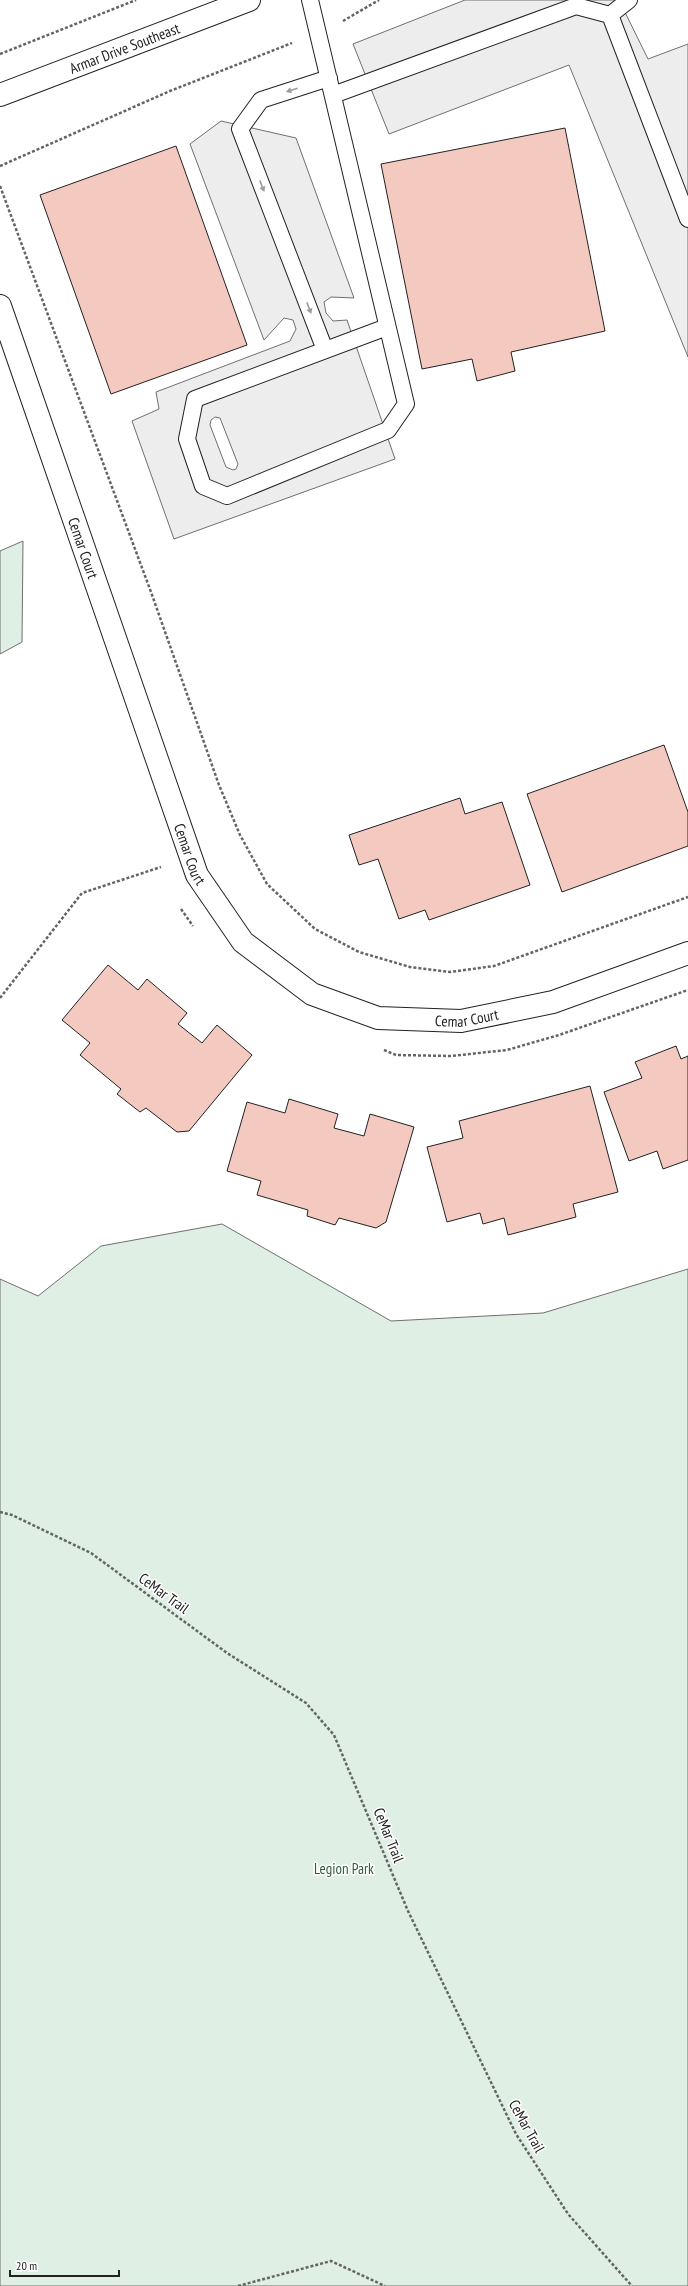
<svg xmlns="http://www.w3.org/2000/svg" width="688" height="2286" viewBox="0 0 688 2286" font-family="'PT Sans Narrow',sans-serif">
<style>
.green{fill:#e0efe3;stroke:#6f6f6f}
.parking{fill:#ededed;stroke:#6f6f6f;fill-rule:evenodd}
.building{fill:#f3c9c0;stroke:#222}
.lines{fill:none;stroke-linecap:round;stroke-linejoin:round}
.lane-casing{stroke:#222;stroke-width:18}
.street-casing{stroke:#222;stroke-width:24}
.path{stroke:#646464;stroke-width:2.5;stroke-dasharray:3 2;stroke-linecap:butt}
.lane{stroke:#fff;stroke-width:16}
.street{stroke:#fff;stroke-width:22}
.oneway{fill:#9c9c9c}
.labels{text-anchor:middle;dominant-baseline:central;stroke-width:3;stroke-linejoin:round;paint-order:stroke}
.street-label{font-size:15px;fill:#222;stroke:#fff}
.park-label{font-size:15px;fill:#2f5e38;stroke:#fff}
</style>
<rect width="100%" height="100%" fill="#fff"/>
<path class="green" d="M23 541 22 642 0 654V551Z
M222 1224 391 1321 543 1313 688 1269V2286H0V1279L38 1296 101 1246Z"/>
<path class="parking" d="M465 0H619L648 59 688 44V357L569 65 389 134 353 44Z
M221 121 296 138 354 298 331 297 324 302 326 313 333 321 347 320 395 459 174 539 132 421 159 409 156 392 290 341 296 329 293 320 284 318 264 340 190 144ZM215 417 220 418 238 464 236 469 233 470 226 467 210 425 211 420Z"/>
<path class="building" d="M565 128 605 331 511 352 515 371 477 381 472 359 422 369 381 164Z
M176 146 247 345 111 394 40 195Z
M664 745 688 812V846L562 892 527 794Z
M460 798 465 814 502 802 530 885 429 920 425 910 399 919 378 859 359 865 349 835Z
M108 965 138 990 147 979 187 1013 178 1024 202 1043 217 1025 252 1055 189 1131 177 1132 146 1108 140 1112 117 1094 121 1089 80 1055 90 1043 62 1020Z
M676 1046 681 1059 688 1056V1160L663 1169 657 1151 629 1161 604 1092 642 1078 635 1062Z
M590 1086 618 1192 573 1204 576 1217 508 1235 504 1218 483 1224 480 1213 447 1222 427 1147 463 1138 459 1121Z
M289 1099 338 1114 334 1128 364 1136 370 1114 414 1127 386 1222 376 1228 339 1218 335 1225 307 1216 308 1210 257 1195 261 1181 227 1171 247 1102 285 1113Z"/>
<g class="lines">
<g class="lane-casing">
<path id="lane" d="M310 0 406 404 388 430 227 496 203 486 187 439 195 399 387 327
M610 15 688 219
M333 95 576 6 610 15 629 0
M325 350 240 129 261 100 329 78"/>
</g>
<g class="street-casing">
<g id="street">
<path id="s1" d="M0 95 249 0"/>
<path id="s2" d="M0 306 197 875 243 942 312 994 378 1018 461 1021 553 1002 688 953"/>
</g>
</g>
<path class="path" d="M343 21 379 0
M0 54 136 0
M0 166 170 91 292 43
M0 186 151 592 219 785 240 835 267 884 315 929 359 952 410 967 450 972 494 966 688 897
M181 909 193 926
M0 998 82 893 161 867
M384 1050 396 1055 451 1056 507 1050 559 1035 688 990
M0 1512 12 1515 91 1553 227 1653 306 1703 334 1735 408 1911 516 2134 568 2214 632 2286
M238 2286 331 2261 385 2286"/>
<use href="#lane" class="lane"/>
<use href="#street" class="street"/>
</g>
<defs><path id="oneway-solid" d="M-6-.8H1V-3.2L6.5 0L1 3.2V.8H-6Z"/></defs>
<g class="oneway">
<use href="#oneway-solid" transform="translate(292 90) rotate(162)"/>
<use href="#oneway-solid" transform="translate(262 186) rotate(69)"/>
<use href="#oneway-solid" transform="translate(309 308) rotate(69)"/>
</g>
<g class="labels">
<g class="street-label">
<text stroke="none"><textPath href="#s1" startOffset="133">Armar Drive Southeast</textPath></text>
<text stroke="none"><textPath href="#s2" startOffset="256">Cemar Court</textPath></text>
<text stroke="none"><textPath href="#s2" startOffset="580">Cemar Court</textPath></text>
<text stroke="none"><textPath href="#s2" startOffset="929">Cemar Court</textPath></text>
<text transform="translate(164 1593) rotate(36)">CeMar Trail</text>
<text transform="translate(389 1835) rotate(68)">CeMar Trail</text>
<text transform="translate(527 2126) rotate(61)">CeMar Trail</text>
</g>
<g class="park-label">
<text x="344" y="1868">Legion Park</text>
</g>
</g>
<path d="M10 2270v6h109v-6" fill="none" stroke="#222222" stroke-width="2"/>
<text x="16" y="2270" font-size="12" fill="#222222" stroke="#ffffff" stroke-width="3" paint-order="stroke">20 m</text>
</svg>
